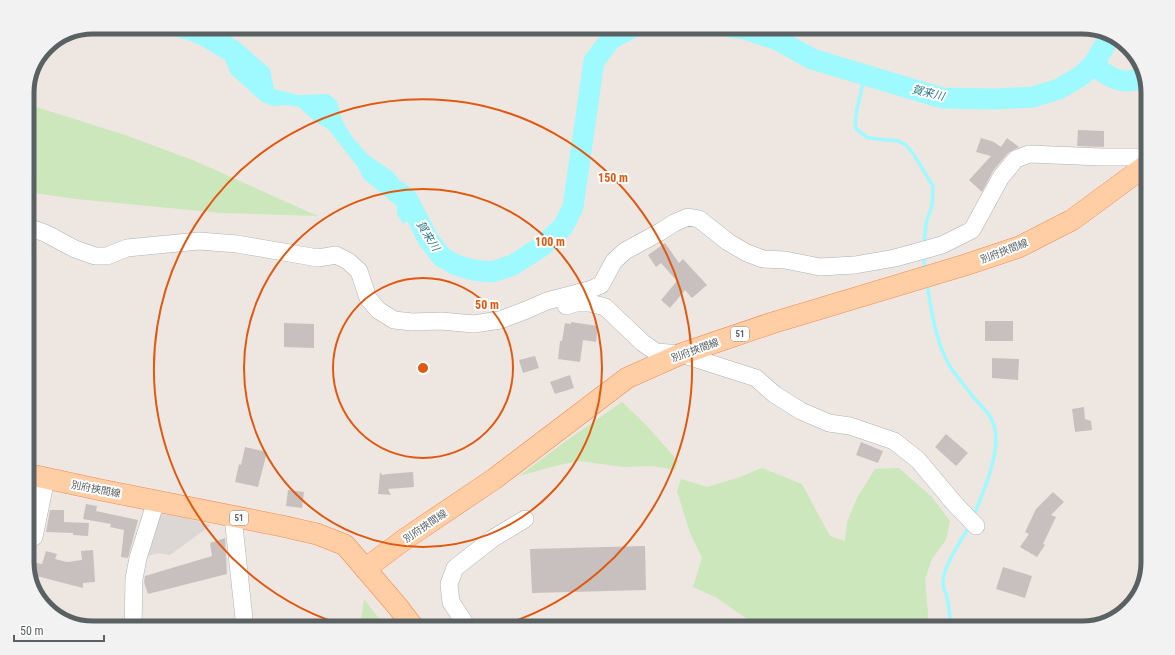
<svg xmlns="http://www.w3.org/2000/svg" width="1175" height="655" viewBox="0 0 1175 655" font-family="'Roboto Condensed','Noto Sans JP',sans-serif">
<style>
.industrial{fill:#dcd6d4}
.green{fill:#cce7bc}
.water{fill:#9ffaff}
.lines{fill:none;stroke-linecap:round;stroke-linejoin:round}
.stream{stroke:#9ffaff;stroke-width:3.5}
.river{stroke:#9ffaff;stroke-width:21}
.building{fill:#c8c0be}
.minor-casing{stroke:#adb3b5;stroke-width:18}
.major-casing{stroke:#f9894f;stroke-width:22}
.minor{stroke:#fff;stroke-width:17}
.major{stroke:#ffcea4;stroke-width:21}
.ring{fill:none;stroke:#e15910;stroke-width:2}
.labels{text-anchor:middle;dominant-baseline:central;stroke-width:4;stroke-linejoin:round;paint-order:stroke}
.shield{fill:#fff;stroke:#8c9092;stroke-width:1}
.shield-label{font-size:9px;font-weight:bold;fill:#5a6163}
.street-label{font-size:10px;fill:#5a6163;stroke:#fff}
.water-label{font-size:11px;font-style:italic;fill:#2d7c89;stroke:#fff}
.rim{fill:none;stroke:#5a6163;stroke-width:5}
.centre{fill:#e15910;stroke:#fff;stroke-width:2}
.ring-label{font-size:12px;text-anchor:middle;font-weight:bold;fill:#e15910;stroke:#fff;stroke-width:4;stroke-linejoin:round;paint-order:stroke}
</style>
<rect width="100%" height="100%" fill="#eee6e1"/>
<path class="industrial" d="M158 513 186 518 211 525 170 555 158 553 148 556Z"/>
<path class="green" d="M27 104 128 136 195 161 318 216 221 213 76 199 27 192Z
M622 402 647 426 678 461 675 470 652 466 623 467 580 461 559 465 519 476 566 441Z
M762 468 802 484 830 536 845 541 847 522 857 498 875 469 899 468 932 497 950 521 946 540 932 559 925 579 928 613V628H752L750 621 717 598 693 587 702 558 690 533 677 491 681 479 707 487 740 477Z
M364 599 385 626 387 628H360Z"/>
<path class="water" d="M118 27H203L221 31 239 42 270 69 274 89 298 95 328 94 337 101 342 120 353 138 368 155 393 172 414 200 420 212 403 224 397 214V206L364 179 357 166 329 130 312 119 299 107 287 105 273 106 262 102 231 74 225 60 200 45 185 39 155 32 128 33Z"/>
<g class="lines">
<path class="stream" d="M865 75 857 109 855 123 856 129 868 138 898 141 906 145 914 155 933 186 932 206 926 223 924 244
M923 254 925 270
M927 284C932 314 936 346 953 371 960 380 967 389 974 398 984 409 992 414 995 430 1000 454 983 493 974 515
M949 628C951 619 949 607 947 597 945 592 943 587 943 582 943 567 961 540 969 527"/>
<path class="river" d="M730 27 745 29 778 40 812 59 942 98 995 99 1033 97 1059 89 1081 76 1093 65 1111 35
M1093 65C1102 72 1116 82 1128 81 1134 81 1139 78 1144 77
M399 192 408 200 428 239 442 257 456 265 473 270 492 272 513 265 541 247 563 227 573 207 594 61 611 39 633 27"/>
</g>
<path class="building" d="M1078 130 1104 131V147L1077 146Z
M981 138 994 142 1001 147 1007 138 1019 147 1008 153 993 171 982 192 969 180 991 156 976 152Z
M665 243 679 263 683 259 707 285 692 298 685 290 670 308 661 300 677 281 661 263 656 267 648 255Z
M985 321H1013V341H985Z
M571 322 598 326 596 342 583 340 580 362 558 359 560 341H562L565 323 571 324Z
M284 323 314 324V348L284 347Z
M535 356 539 368 523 373 519 360Z
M992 358 1019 359 1018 380 992 378Z
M570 375 574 388 555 394 550 382Z
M1084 407 1085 419 1091 421 1092 430 1075 432 1072 409Z
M946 434 968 453 956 466 935 447Z
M861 442 883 451 878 463 856 455Z
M245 447 267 452 258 487 235 482 239 464 241 465Z
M380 472 382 475 388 474 413 472 414 487 388 489 391 495 378 494Z
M288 490 304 492 302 508 286 506Z
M1053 492 1064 502 1051 515 1056 517 1043 544 1045 545 1037 557 1020 547 1029 534 1025 532 1036 509Z
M86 504 97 506 96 511 138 520 128 558 121 557 124 530 110 527 111 524 83 519Z
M50 510H64V522L89 523 88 536 73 535V533L46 532Z
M225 538 227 574 148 594 144 582 145 576 212 556 210 543Z
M645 546 646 590 532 593 530 549Z
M93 550 95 582 83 583V588L29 574 27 561 42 564 46 551 57 554 55 559 67 562 82 560 81 551Z
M1003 567 1032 576 1025 598 996 589Z"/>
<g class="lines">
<g class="minor-casing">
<path id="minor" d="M27 227 45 233 75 249 95 256H107L127 248 199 241 237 244 318 258 336 255 348 261 359 271 368 298 378 310 394 320 412 322 441 321 474 324 500 320 524 311 547 301 589 290 601 285 614 261 625 251 660 232 674 223 688 217 699 219 728 242 747 253 763 259 785 260 820 267 855 265 895 258 942 245 972 230 1001 177 1016 159 1029 154 1101 157H1148
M566 306 576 303H590L605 307 643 343 656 352 681 354 756 378 774 394 801 411 829 423 850 426 894 441 918 460 954 503 976 526
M233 517 245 628
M34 537 46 479
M133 628 134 579 138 558 156 501
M468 628 451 602 449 584 455 568 492 539 525 519"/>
</g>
<g class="major-casing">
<path id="major" d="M27 474 101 490 282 526 317 534 345 545 398 607 414 628
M365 569 405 539 494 479 627 378 681 354 772 323 965 265 1019 247 1072 220 1148 164"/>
</g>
<use href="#minor" class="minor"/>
<use href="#major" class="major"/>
</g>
<g class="ring">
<circle cx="423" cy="368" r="90"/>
<circle cx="423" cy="368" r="179"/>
<path d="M353 628A269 269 0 1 1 493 628"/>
</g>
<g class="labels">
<g class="shield">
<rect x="731" y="327" width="18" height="14" rx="3"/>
<rect x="230" y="511" width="18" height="14" rx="3"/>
</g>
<g class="shield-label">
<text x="740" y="334">51</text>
<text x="239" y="518">51</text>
</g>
<g class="street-label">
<text transform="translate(1004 251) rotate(-21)">別府挾間線</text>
<text transform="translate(695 350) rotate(-20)">別府挾間線</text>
<text transform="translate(96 489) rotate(11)">別府挾間線</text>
<text transform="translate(425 526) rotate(-34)">別府挾間線</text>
</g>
<g class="water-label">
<text transform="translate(928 93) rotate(14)">賀来川</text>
<text transform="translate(428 236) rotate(58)">賀来川</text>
</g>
</g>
<path d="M0 0H1175V655H0ZM93 34H1082A59 59 0 0 1 1141 93V562A59 59 0 0 1 1082 621H93A59 59 0 0 1 34 562V93A59 59 0 0 1 93 34Z" fill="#f2f2f3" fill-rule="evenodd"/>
<path class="rim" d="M93 34H1082A59 59 0 0 1 1141 93V562A59 59 0 0 1 1082 621H93A59 59 0 0 1 34 562V93A59 59 0 0 1 93 34Z"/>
<circle cx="423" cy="368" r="6" class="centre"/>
<g class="ring-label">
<text x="613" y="182">150 m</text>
<text x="550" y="246">100 m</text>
<text x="487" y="309">50 m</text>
</g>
<path d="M14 635v6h90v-6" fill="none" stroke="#5a6163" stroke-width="2"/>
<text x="20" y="635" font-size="12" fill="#5a6163" stroke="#ffffff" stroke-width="3" paint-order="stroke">50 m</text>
</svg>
